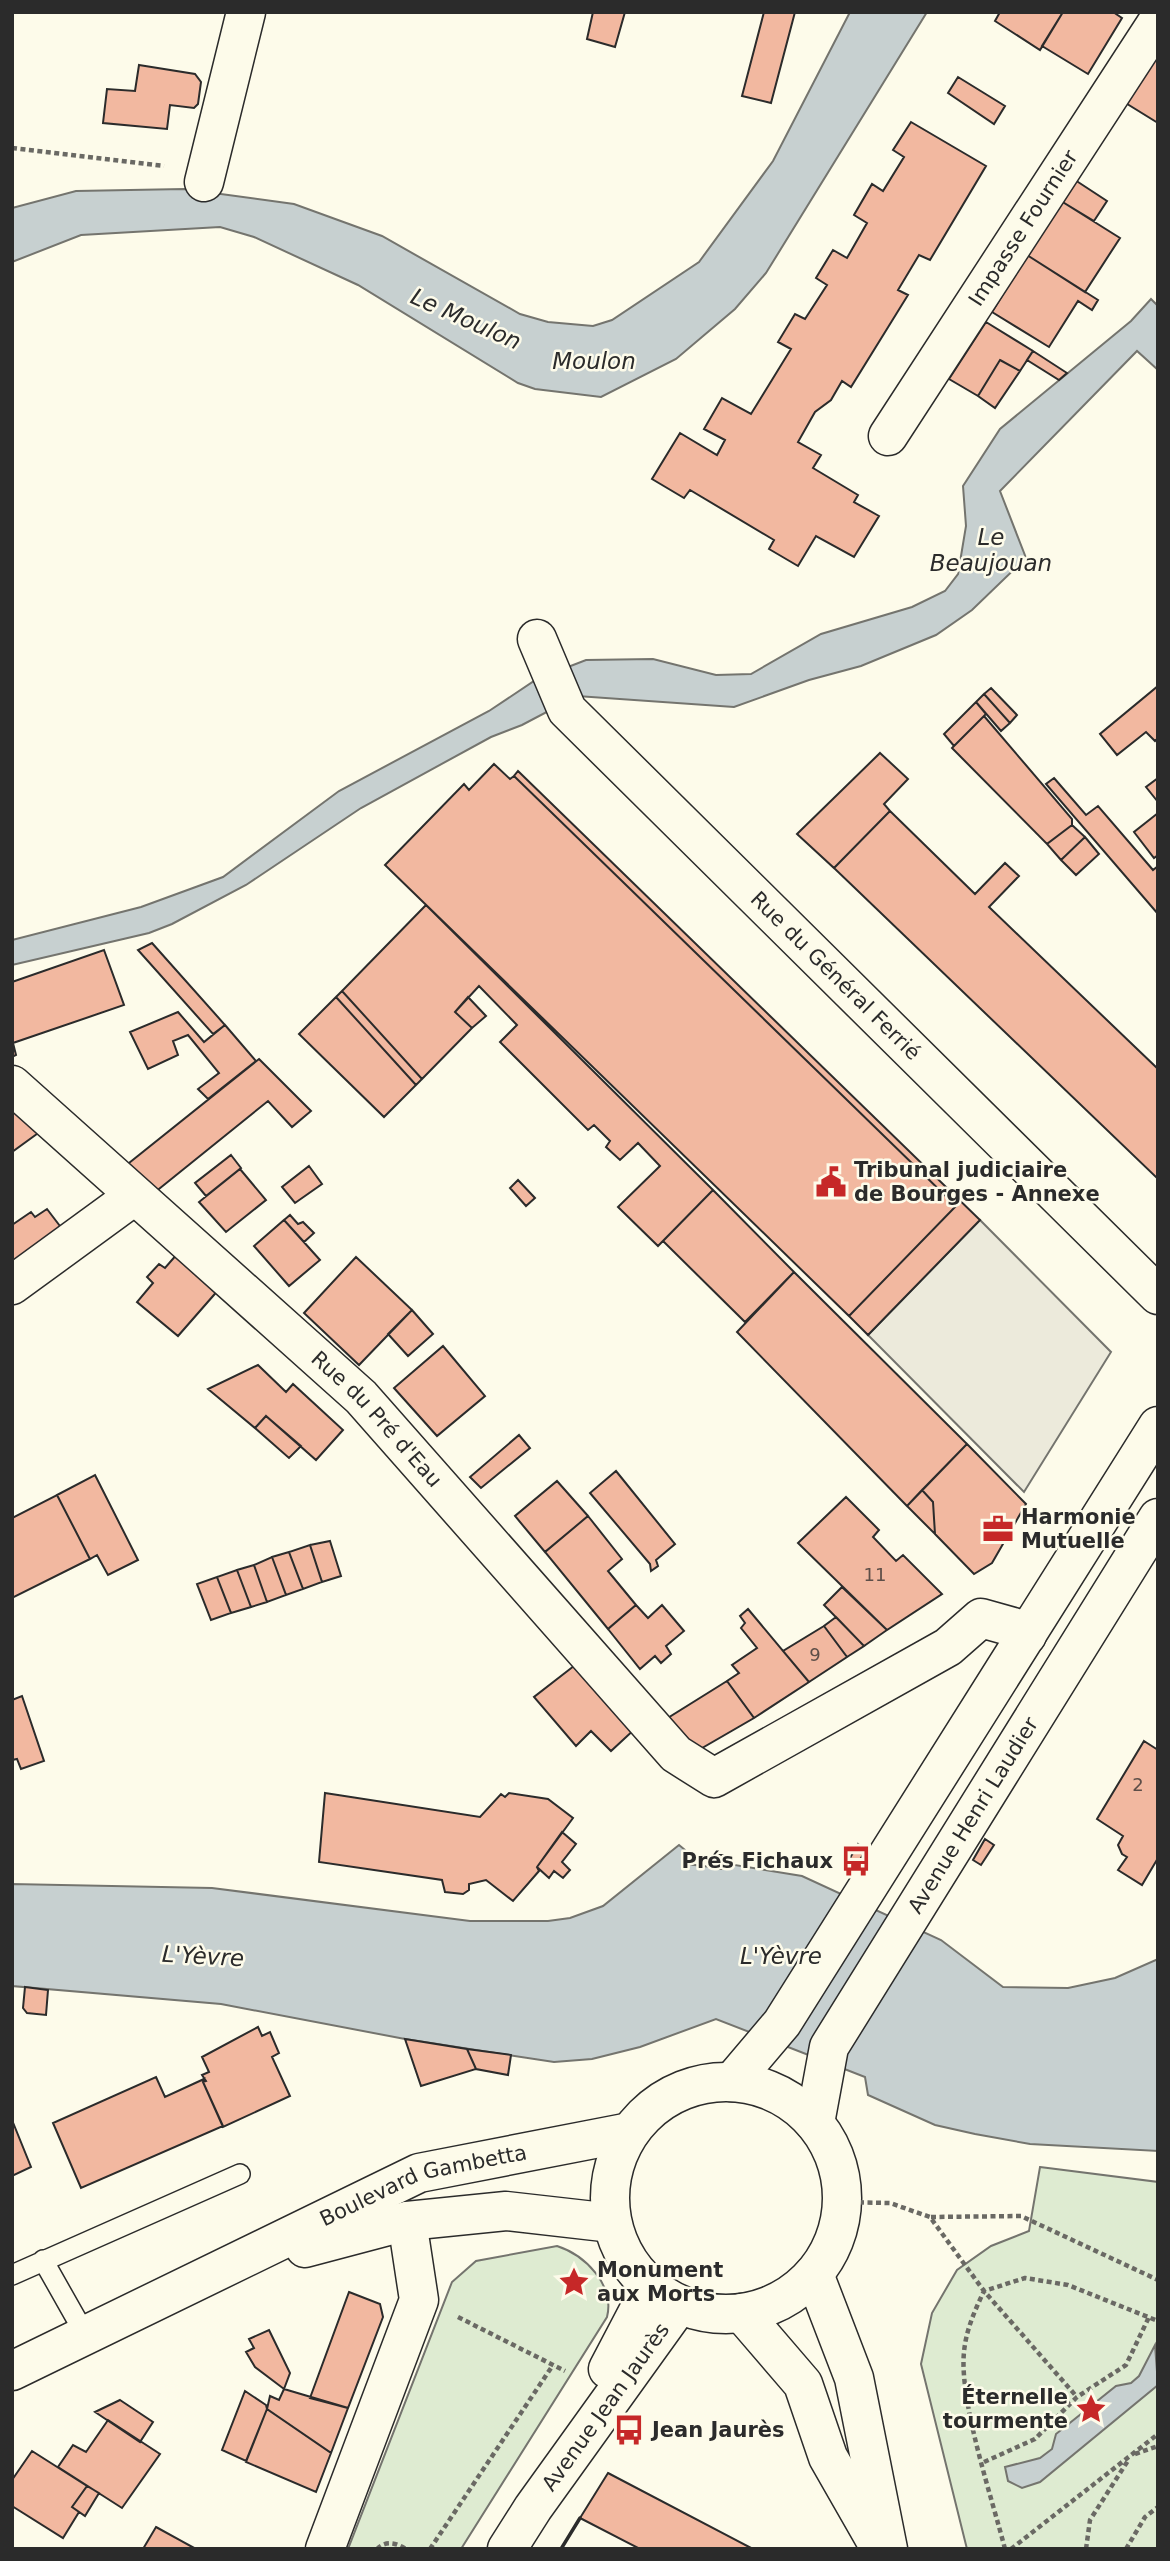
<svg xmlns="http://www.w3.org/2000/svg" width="1170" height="2561" viewBox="0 0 1170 2561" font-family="'DejaVu Sans',sans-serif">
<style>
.green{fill:#deebd1;stroke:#74746e;stroke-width:2}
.parking{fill:#eceadb;stroke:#74746e;stroke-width:2}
.water{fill:#c7d0d0;stroke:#74746e;stroke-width:2}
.building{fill:#f2b8a0;stroke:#2b2b2b;stroke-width:2}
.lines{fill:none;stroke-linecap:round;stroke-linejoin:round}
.service-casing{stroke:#2b2b2b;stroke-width:22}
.minor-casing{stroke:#2b2b2b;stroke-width:41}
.tertiary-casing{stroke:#2b2b2b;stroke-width:41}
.secondary-casing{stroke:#2b2b2b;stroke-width:41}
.path{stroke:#6a6964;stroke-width:4.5;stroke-dasharray:5 3.5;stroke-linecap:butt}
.service{stroke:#fdfbea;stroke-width:19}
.minor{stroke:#fdfbea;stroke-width:38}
.tertiary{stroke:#fdfbea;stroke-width:38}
.secondary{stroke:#fdfbea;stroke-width:38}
.wall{stroke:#2b2b2b;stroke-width:3.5}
.labels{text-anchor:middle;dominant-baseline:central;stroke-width:5;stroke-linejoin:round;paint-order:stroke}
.number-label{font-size:18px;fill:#5d4e48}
.street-label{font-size:21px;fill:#2b2b2b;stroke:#fdfbea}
.poi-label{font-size:21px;font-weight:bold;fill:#2b2b2b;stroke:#fdfbea;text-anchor:start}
.water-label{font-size:23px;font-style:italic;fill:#2b2b2b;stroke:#fdfbea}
</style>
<rect width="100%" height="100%" fill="#fdfbea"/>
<path class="green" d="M1040 2167 1158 2182V2549H967L921 2364 932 2313 957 2270 991 2246 1029 2231Z
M557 2246C585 2255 615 2285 607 2317L461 2549H348L452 2282 476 2261Z"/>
<path class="parking" d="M980 1220 1111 1352 1024 1492 868 1335Z"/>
<path class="water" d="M850 12H927L766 273 735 309 676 359 601 397 535 389 518 383 358 285 254 237 220 227 81 235 12 262V208L76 191 184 189 294 204 382 236 520 314 548 322 593 326 612 320 699 262 773 161Z
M1151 299 1158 306V370L1137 351 1000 491 1026 558 972 610 936 635 861 666 809 680 734 707 577 696 522 725 491 737 361 808 246 885 172 924 149 933 12 965V940L141 907 223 877 339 791 489 711 537 679 586 660 653 659 716 675 751 674 821 634 912 607 945 591 958 574 966 526 963 486 1000 429 1131 321Z
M679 1845 685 1850 687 1864 727 1869 729 1864 802 1876 941 1940 1003 1987 1068 1988 1115 1978 1158 1959V2151L1030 2144 975 2134 935 2125 868 2095 865 2077 716 2019 640 2047 592 2059 554 2062 405 2039 221 2004 12 1986V1884L212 1888 470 1921H548L570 1918 603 1906Z
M1155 2345 1158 2385 1040 2482 1022 2488 1008 2481 1005 2467 1040 2458 1052 2449 1056 2434 1116 2386 1131 2383 1139 2376Z"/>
<path class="building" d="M593 12H625L615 47 587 39Z
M764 12H795L771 103 742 96Z
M1000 12H1063L1040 50 995 21Z
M1063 12H1113L1122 18 1088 74 1042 46Z
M1158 48V123L1124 102Z
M139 65 195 74 201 82 198 104 194 108 170 105 167 129 103 123 107 89 135 91Z
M958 77 1005 106 994 124 948 93Z
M911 122 986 166 930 260 919 255 898 290 908 295 851 387 842 381 831 400 815 412 798 442 821 455 813 468 858 495 854 502 879 516 854 557 816 536 798 566 769 549 774 540 690 490 684 498 652 479 680 433 717 455 725 440 704 429 722 398 751 414 791 349 778 342 795 314 805 319 827 285 816 278 833 250 847 258 867 223 854 215 872 184 883 191 904 157 893 150Z
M1075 180 1107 201 1094 221 1061 201Z
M1061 201 1120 238 1085 292 1027 255Z
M1027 255 1098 300 1092 310 1078 301 1049 347 992 312Z
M986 322 1033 351 1020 371 1000 360 978 396 949 379Z
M1033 351 1067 373 1059 380 1027 360Z
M1000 360 1020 371 995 408 978 396Z
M1158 686V738L1155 741 1146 732 1117 755 1100 734Z
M991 688 1017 715 1010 723 984 694Z
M984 694 1010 723 1001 731 976 702Z
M976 702 986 714 954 746 944 734Z
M984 716 1072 819V825L1047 844 952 748Z
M880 753 908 779 884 804 890 811 834 868 797 834Z
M494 764 510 779 514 776 956 1206 849 1316 385 865 464 784 469 790Z
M518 771 980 1220 868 1335 849 1316 956 1206 514 776Z
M1054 778 1086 815 1098 806 1153 870 1158 866V914L1046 784Z
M1158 778V802L1146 787Z
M890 811 975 894 1005 863 1019 876 989 907 1158 1069V1179L834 868Z
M1158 813V855L1154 858 1134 832Z
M1072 825 1085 837 1061 860 1047 844Z
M1085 837 1099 854 1076 875 1061 860Z
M426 905 713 1190 658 1246 618 1207 660 1166 638 1143 620 1160 606 1147 610 1141 594 1125 588 1130 500 1042 517 1025 479 986 455 1012 472 1028 422 1079 342 991Z
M152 943 225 1025 213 1034 138 950Z
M104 950 124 1005 13 1043 16 1055 12 1057V982Z
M342 991 422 1079 416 1085 336 997Z
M336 997 416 1085 384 1117 299 1034Z
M468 997 486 1016 472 1028 455 1012Z
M178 1012 204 1042 225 1025 256 1061 208 1099 198 1089 219 1073 188 1035 173 1041 178 1055 148 1069 130 1032Z
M259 1059 311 1111 292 1127 268 1101 154 1193 124 1167Z
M12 1105 41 1131 12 1152Z
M231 1155 241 1168 206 1196 195 1183Z
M309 1166 322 1184 295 1203 282 1187Z
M240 1169 266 1200 226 1232 199 1202Z
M518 1180 535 1198 526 1206 510 1188Z
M713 1190 794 1272 745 1322 663 1241Z
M47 1209 66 1234 12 1272V1225L31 1212 35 1217Z
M290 1215 298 1224 303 1222 314 1233 304 1242 284 1220Z
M284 1220 320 1260 289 1286 254 1246Z
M178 1253 220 1288 178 1336 137 1302 153 1283 147 1277 159 1264 165 1268Z
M356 1257 412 1310 359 1365 304 1313Z
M794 1272 967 1444 907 1506 737 1332Z
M412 1310 433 1334 408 1356 388 1334Z
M443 1346 485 1396 437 1436 394 1388Z
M258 1365 286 1392 293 1384 343 1430 316 1460 266 1416 255 1428 208 1389Z
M266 1416 301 1446 289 1458 255 1428Z
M519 1435 530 1448 481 1488 470 1477Z
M967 1444 1026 1504 992 1563 974 1574 935 1534 933 1502 922 1490Z
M616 1471 675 1544 656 1560 658 1566 651 1571 650 1564 590 1493Z
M95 1475 138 1560 108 1575 97 1555 90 1559 57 1495Z
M557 1481 588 1516 545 1552 515 1516Z
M922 1490 933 1502 935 1534 907 1506Z
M57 1495 90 1559 12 1598V1518Z
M846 1497 879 1530 873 1537 896 1561 903 1555 942 1594 887 1630 798 1543Z
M588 1516 622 1559 608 1571 636 1605 608 1629 545 1552Z
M330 1541 341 1576 322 1582 310 1545Z
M310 1545 322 1582 303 1589 289 1552Z
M289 1552 303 1589 286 1595 272 1557Z
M272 1557 286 1595 267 1602 254 1565Z
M254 1565 267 1602 251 1607 237 1570Z
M237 1570 251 1607 231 1613 217 1577Z
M217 1577 231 1613 211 1620 197 1584Z
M842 1587 887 1630 864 1646 824 1605Z
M636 1605 648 1618 662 1605 684 1631 666 1646 671 1654 661 1663 655 1656 640 1669 608 1629Z
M748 1609 809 1682 754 1718 727 1681 739 1673 732 1665 757 1648 741 1628 745 1623 740 1616Z
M836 1617 864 1646 847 1657 824 1626Z
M824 1626 847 1657 809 1682 783 1651Z
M579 1662 637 1727 611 1751 591 1731 576 1746 534 1697Z
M727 1681 754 1718 690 1755 663 1721Z
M22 1696 44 1761 21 1769 17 1759 12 1760V1700Z
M1144 1741 1158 1750V1858L1142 1885 1118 1870 1127 1857 1122 1854 1118 1845 1123 1836 1097 1819Z
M325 1793 480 1817 501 1794 505 1797 509 1793 548 1799 573 1818 537 1867 539 1871 513 1901 486 1880 469 1884V1890L463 1894 445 1892 442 1880 319 1862Z
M562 1832 576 1844 562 1862 570 1870 563 1878 554 1871 549 1878 537 1867Z
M985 1839 994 1845 981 1865 973 1860Z
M858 1844 866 1850 854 1869 846 1865Z
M713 1855H729L728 1869H712Z
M25 1987 48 1990 46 2015 27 2013 23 2008Z
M258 2027 262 2036 270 2032 279 2053 272 2057 290 2096 223 2127 203 2082 206 2081 202 2075 209 2072 202 2057Z
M405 2039 467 2049 476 2069 421 2086Z
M467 2049 511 2055 508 2075 476 2069Z
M156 2077 165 2097 204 2079 203 2082 223 2126 81 2188 53 2123Z
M12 2120 31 2167 12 2176Z
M349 2292 380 2304 383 2317 348 2408 310 2398Z
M269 2330 290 2373 284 2389 255 2367 246 2352 254 2348 249 2339Z
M284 2389 348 2408 331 2453 267 2409 270 2396 279 2400Z
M245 2391 266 2405 267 2409 246 2461 222 2450Z
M120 2400 153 2422 140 2442 95 2412Z
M267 2409 331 2453 316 2492 246 2462Z
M108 2420 160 2454 122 2508 58 2467 73 2445 86 2452Z
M32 2451 87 2486 72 2507 79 2512 63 2538 12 2506V2480Z
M608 2473 753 2549H640L580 2518Z
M87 2486 99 2493 85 2516 72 2507Z
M156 2527 196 2549H143Z"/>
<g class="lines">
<g class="service-casing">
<path id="service" d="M43 2260 86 2336
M12 2275 240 2174"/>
</g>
<g class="minor-casing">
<g id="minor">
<path d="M204 182 246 12"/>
<path id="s1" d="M888 436 1158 21"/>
<path id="s2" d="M537 639 567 710 1158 1295"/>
<path id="s3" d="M12 1085 361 1397 676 1754 714 1778 948 1647 981 1618 1013 1627 1027 1635"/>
<path d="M12 1285 134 1196"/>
<path d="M325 2549 419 2300 407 2221"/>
</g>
</g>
<g class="tertiary-casing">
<g id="tertiary">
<path d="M608 2369 651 2287"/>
<path id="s4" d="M507 2549 533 2508 679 2305"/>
</g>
</g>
<g class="secondary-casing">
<g id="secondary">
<path d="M732 2082 782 2023 1158 1426"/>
<circle cx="726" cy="2198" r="116"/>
<path id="s5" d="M815 2123 829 2047 1158 1518"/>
<path d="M305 2248 407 2221 506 2211 612 2223"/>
<path d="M814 2274 854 2378 888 2549"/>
<path d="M742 2313 803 2384 828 2457 876 2541"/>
<path id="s6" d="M12 2371 419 2173 630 2132"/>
</g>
</g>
<path class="path" d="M12 148 164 166
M842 2202 890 2203 930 2217 984 2291 1077 2397
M931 2217 1021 2216 1158 2280
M458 2317 565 2371
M1135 2454 1158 2446
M984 2462 1035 2439 1077 2397 1126 2365 1149 2317
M377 2549C386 2540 396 2543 406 2549
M430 2549 553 2365
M1005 2549C992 2498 959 2401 964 2352 966 2330 975 2310 984 2291L1025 2278 1068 2285 1158 2321
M1011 2549 1158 2434
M1086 2549 1090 2520 1129 2459
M1126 2549 1145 2517 1158 2507"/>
<use href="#service" class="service"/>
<use href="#minor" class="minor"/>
<use href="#tertiary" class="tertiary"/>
<use href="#secondary" class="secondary"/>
<path class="wall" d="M561 2549 580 2518"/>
</g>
<defs>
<g id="civic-bare" transform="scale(2.415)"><path d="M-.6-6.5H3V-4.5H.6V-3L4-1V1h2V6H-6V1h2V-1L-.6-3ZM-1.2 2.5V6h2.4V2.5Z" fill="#c62828" stroke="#fdfbea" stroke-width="2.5" paint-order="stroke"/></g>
<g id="office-bare" transform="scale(2.415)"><path d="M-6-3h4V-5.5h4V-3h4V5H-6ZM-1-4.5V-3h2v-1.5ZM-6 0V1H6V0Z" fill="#c62828" stroke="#fdfbea" stroke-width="2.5" paint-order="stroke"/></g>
<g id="bus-bare" transform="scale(2.415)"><path d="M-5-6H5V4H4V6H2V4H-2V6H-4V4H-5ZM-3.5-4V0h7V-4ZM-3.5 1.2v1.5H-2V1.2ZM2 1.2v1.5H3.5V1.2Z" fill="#c62828" stroke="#fdfbea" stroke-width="2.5" paint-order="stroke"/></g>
<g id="sight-bare" transform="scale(2.415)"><path d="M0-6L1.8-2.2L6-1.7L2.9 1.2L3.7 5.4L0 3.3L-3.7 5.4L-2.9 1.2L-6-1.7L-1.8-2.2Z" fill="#c62828" stroke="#fdfbea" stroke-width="2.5" paint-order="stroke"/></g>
</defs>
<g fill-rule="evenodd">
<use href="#civic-bare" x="831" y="1182"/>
<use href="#office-bare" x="998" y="1529"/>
<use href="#bus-bare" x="856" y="1861"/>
<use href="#sight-bare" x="574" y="2282"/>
<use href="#sight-bare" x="1091" y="2409"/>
<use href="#bus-bare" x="629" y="2430"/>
</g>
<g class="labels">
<g class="number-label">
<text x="875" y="1574">11</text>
<text x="815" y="1654">9</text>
<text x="1138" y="1784">2</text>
</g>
<g class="street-label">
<text stroke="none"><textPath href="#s1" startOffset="248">Impasse Fournier</textPath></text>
<text stroke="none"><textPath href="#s2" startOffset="455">Rue du Général Ferrié</textPath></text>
<text stroke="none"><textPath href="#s3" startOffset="495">Rue du Pré d'Eau</textPath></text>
<text stroke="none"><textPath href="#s5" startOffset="350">Avenue Henri Laudier</textPath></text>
<text stroke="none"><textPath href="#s6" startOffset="453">Boulevard Gambetta</textPath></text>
<text stroke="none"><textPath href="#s4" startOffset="173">Avenue Jean Jaurès</textPath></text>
</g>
<g class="poi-label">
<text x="854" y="1170">Tribunal judiciaire<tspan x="854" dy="24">de Bourges - Annexe</tspan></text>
<text x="1021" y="1517">Harmonie<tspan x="1021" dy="24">Mutuelle</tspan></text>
<text x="833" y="1861" text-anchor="end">Prés Fichaux</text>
<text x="597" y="2270">Monument<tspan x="597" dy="24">aux Morts</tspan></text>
<text x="1068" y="2397" text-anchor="end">Éternelle<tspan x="1068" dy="24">tourmente</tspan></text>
<text x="652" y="2430">Jean Jaurès</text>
</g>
<g class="water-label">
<text transform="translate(466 319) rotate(24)">Le Moulon</text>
<text x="594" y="361">Moulon</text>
<text x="991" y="537">Le<tspan x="991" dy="26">Beaujouan</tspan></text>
<text transform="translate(203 1956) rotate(3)">L'Yèvre</text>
<text x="781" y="1956">L'Yèvre</text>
</g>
</g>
<rect width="1170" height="2561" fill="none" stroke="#2b2b2b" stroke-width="28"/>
</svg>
